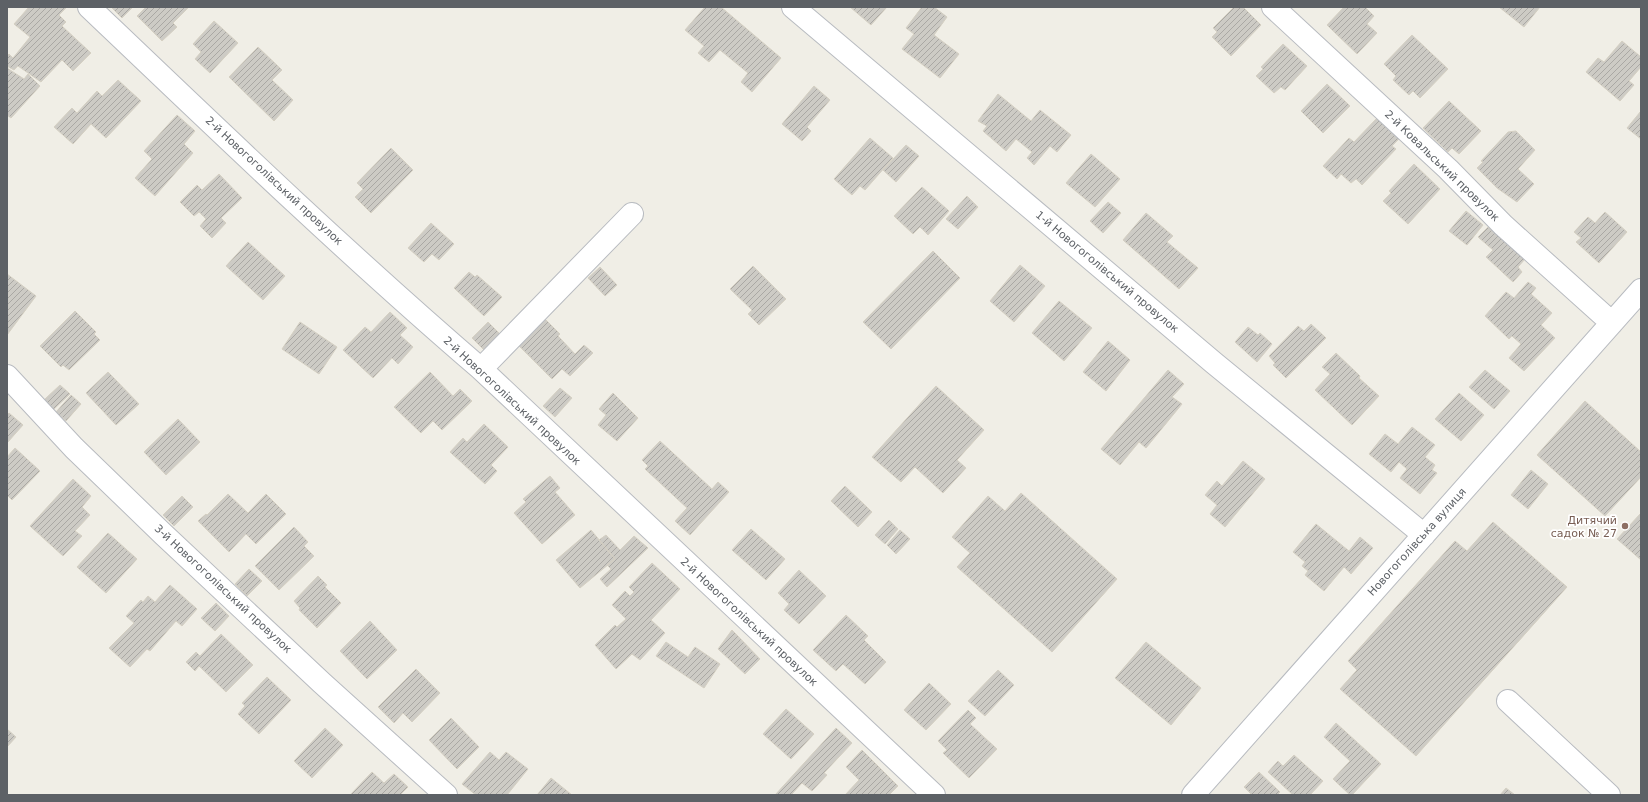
<svg xmlns="http://www.w3.org/2000/svg" width="1648" height="802" viewBox="0 0 1648 802" font-family="'DejaVu Sans',sans-serif">
<style>
.building{fill:url(#building-hatch);stroke:#d5d0c3}
.lines{fill:none;stroke-linecap:round;stroke-linejoin:round}
.minor-casing{stroke:#b8bbc0;stroke-width:24}
.minor{stroke:#fff;stroke-width:22}
.education-dot{fill:#8d6e63;stroke:#fff;stroke-width:1.5}
.labels{text-anchor:middle;dominant-baseline:central;stroke-width:3.5;stroke-linejoin:round;paint-order:stroke}
.street-label{font-size:11px;fill:#5d6166;stroke:#fff}
.education-label{font-size:11px;fill:#785e54;stroke:#fff;text-anchor:end}
</style>
<defs>
<pattern id="building-hatch" width="6" height="6" patternUnits="userSpaceOnUse"><rect width="6" height="6" fill="#cdcbc5"/><path d="M-1 1l2-2M0 6l6-6M5 7l2-2" fill="none" stroke="#aaa8a4"/></pattern>
</defs>
<rect width="100%" height="100%" fill="#f0eee6"/>
<path class="building" d="M29 7H67L59 15 66 22 62 26 91 53 73 71 62 60 41 82 18 66 14 70 7 66V57L9 54 13 58 30 37 14 24Z
M111 7H133L122 18Z
M146 7H189L173 23 177 27 162 41 137 16Z
M705 7H721L781 58 752 92 741 82 748 73 720 50 709 62 698 53 704 46 685 30Z
M850 7H887L871 25Z
M922 7H934L947 17 934 35 959 54 940 78 902 49 914 34 906 28Z
M1234 7H1243L1261 25 1231 56 1212 37 1217 32 1213 28Z
M1344 7H1365L1374 16 1367 24 1377 33 1357 54 1327 25Z
M1499 7H1540L1524 27Z
M214 21 238 43 210 73 195 59 201 52 193 44Z
M1412 35 1448 69 1420 98 1413 91 1409 95 1393 80 1396 76 1384 64Z
M1622 41 1641 57V67L1629 81 1634 85 1620 101 1586 72 1598 58 1604 62Z
M1283 44 1307 66 1285 90 1281 87 1274 93 1256 76 1263 69 1261 67Z
M258 47 282 70 272 80 293 100 274 121 229 77Z
M7 68 24 79 28 74 40 86 11 118 7 115Z
M118 80 141 101 106 138 91 124 73 144 54 127 72 108 77 113 97 91 102 96Z
M1327 84 1350 106 1323 133 1301 111Z
M814 86 830 100 807 127 811 131 802 141 782 124Z
M998 94 1031 121 1040 110 1071 135 1057 152 1050 146 1034 165 1027 158 1032 152 1016 139 1006 151 983 131 987 126 978 121Z
M1449 101 1481 131 1459 154 1452 148 1448 152 1423 128Z
M1641 111V139L1627 128Z
M177 115 195 131 184 144 193 153 155 196 135 178 152 159 144 151Z
M1377 118 1399 139 1392 146 1396 149 1362 185 1356 179 1351 183 1341 174 1337 179 1323 166 1349 138 1354 142Z
M1516 131 1535 150 1518 169 1534 184 1517 202 1497 188 1477 168 1483 162 1481 161 1508 132Z
M870 138 893 158 865 190 860 186 852 195 834 179Z
M906 145 919 156 896 182 883 170Z
M391 148 413 170 371 213 355 197 363 189 357 183Z
M1091 154 1120 179 1095 207 1066 183Z
M1414 164 1440 189 1408 224 1383 201 1391 193 1389 191Z
M219 174 242 198 221 218 226 223 212 238 200 226 206 219 199 212 194 216 180 202 197 185 202 190Z
M922 187 949 211 928 235 920 227 913 234 894 216Z
M967 196 978 207 958 229 946 219Z
M1108 202 1121 213 1103 233 1090 221Z
M1466 211 1483 225 1467 245 1449 231Z
M1605 212 1627 232 1599 263 1576 242 1581 238 1574 232 1588 217 1595 223Z
M1146 213 1173 236 1167 242 1198 268 1179 289 1123 240Z
M431 223 454 244 439 260 432 254 424 262 408 248Z
M1488 227 1525 259 1518 267 1522 272 1513 282 1486 257 1493 250 1478 237Z
M248 242 285 276 263 300 226 266Z
M933 251 960 278 891 349 863 322Z
M1020 265 1045 286 1014 322 990 301Z
M753 266 786 299 759 325 748 314 752 310 730 289Z
M600 267 617 285 605 296 588 278Z
M469 272 475 277 477 275 502 297 484 316 454 288Z
M7 274 36 296 7 335Z
M1528 282 1536 288 1531 294 1552 313 1541 325 1555 338 1524 371 1509 358 1521 344 1512 336 1509 339 1485 316 1506 292 1514 298Z
M1059 301 1092 328 1064 361 1032 333Z
M75 311 96 332 94 334 100 340 69 370 63 365 61 367 40 346Z
M390 312 407 328 400 335 413 347 398 364 392 358 373 378 343 350 365 327 371 332Z
M545 319 560 334 558 336 575 354 584 345 593 353 570 376 562 369 552 379 518 345Z
M300 322 337 347 319 374 282 349Z
M488 322 500 334 484 350 472 338Z
M1311 324 1326 338 1286 378 1273 365 1275 363 1269 356 1298 326 1304 331Z
M1248 327 1258 335 1260 333 1272 344 1257 362 1235 342Z
M1108 341 1130 360 1106 391 1083 372Z
M1336 353 1360 376 1359 378 1379 396 1352 425 1315 390 1330 374 1322 367Z
M1168 370 1184 384 1172 397 1182 404 1146 448 1139 442 1120 465 1101 449Z
M1485 370 1510 391 1494 409 1469 387Z
M108 372 139 404 116 425 86 393Z
M430 372 453 396 460 389 472 401 442 430 433 421 421 433 394 407Z
M60 385 70 394 53 410 44 400Z
M936 386 984 430 957 460 966 468 943 493 915 467 901 482 872 457Z
M560 388 572 398 555 417 543 406Z
M613 393 638 418 617 441 598 425 606 415 599 409Z
M1459 393 1484 415 1461 441 1435 419Z
M71 395 81 404 66 421 56 412Z
M1585 401 1641 452V477L1605 516 1537 455Z
M9 413 23 425 7 443V415Z
M178 419 200 442 166 475 144 452Z
M484 424 508 447 491 465 497 471 485 484 450 452 463 438 467 442Z
M1412 427 1435 445 1425 457 1435 465 1432 470 1437 473 1420 494 1400 478 1407 469 1399 462 1391 472 1369 454 1385 434 1398 444Z
M660 441 712 489 718 482 729 492 690 535 675 521 687 508 645 469 648 466 642 460Z
M15 448 40 471 12 500 7 495V457Z
M1243 461 1265 479 1225 527 1210 514 1217 505 1205 495 1217 481 1222 486Z
M1531 470 1548 484 1528 509 1511 495Z
M550 476 560 488 555 492 575 515 542 544 514 513 526 502 523 499Z
M73 479 91 496 82 507 90 515 75 531 82 536 63 556 30 526Z
M845 486 872 512 858 527 831 501Z
M1021 493 1117 579 1052 652 957 567 970 553 952 537 988 496 1005 511Z
M228 494 248 513 266 494 286 514 256 544 246 534 229 552 198 521 206 514 207 515Z
M182 496 193 507 174 526 163 515Z
M1641 513V560L1617 539Z
M889 520 898 529 885 544 875 535Z
M1493 522 1567 587 1416 756 1340 689 1357 670 1348 661 1455 541 1467 551Z
M1316 524 1349 551 1360 537 1373 548 1351 574 1344 567 1324 591 1305 575 1308 571 1302 566 1305 562 1293 552Z
M294 527 308 542 304 546 314 556 279 590 255 566Z
M751 529 785 559 766 580 732 550Z
M591 530 615 559 580 588 556 560Z
M900 530 910 539 896 554 887 545Z
M108 533 137 559 106 593 77 567Z
M606 535 620 550 634 536 648 548 607 587 600 579 611 569 607 565 615 559 599 540Z
M652 563 680 589 651 620 665 633 640 660 632 654 616 669 595 645 615 625 617 627 626 619 612 605 625 591 630 596 634 592 629 587Z
M249 569 262 581 247 596 235 584Z
M799 570 826 596 799 624 784 610 789 604 778 593Z
M318 576 327 585 325 587 341 603 317 628 299 610 300 608 294 601Z
M170 585 197 609 182 626 176 621 150 651 147 649 130 667 109 648 134 623 126 616 141 600 143 602 148 596 155 602Z
M216 603 229 616 215 631 201 618Z
M846 615 868 636 864 640 886 662 865 684 843 664 836 671 813 650Z
M370 621 397 650 367 679 340 651Z
M732 630 760 659 745 674 718 649Z
M221 634 253 665 226 692 199 666 195 671 186 662 196 652 200 656Z
M666 642 688 657 695 647 720 664 704 688 656 656Z
M1146 642 1201 688 1171 725 1115 678Z
M416 669 440 693 412 722 403 713 394 723 378 707Z
M998 670 1014 685 985 716 968 701Z
M267 677 291 700 259 734 238 714 245 706 242 703Z
M929 683 951 704 926 730 904 710Z
M786 709 814 734 791 759 763 734Z
M968 710 976 718 970 724 997 749 969 778 943 753 947 750 938 741Z
M451 718 479 747 457 769 429 740Z
M1336 723 1381 764 1352 795H1350L1333 779 1350 761 1324 737Z
M325 728 343 745 312 778 294 761Z
M836 728 852 743 824 773 827 775 812 791 802 783 791 795H775Z
M7 729 16 737 7 747Z
M862 750 898 786 889 795H845L859 780 846 767Z
M490 752 499 760 506 752 528 769 507 795H476L462 784Z
M1294 755 1323 781 1310 795H1293L1268 772 1278 761 1283 766Z
M372 772 384 783 394 774 408 787 400 795H350Z
M1259 772 1280 792 1277 795H1252L1244 787Z
M551 778 572 795H537Z
M1506 788 1515 795H1500Z"/>
<g class="lines">
<g class="minor-casing">
<path id="minor" d="M89 7C218 130 346 253 481 369L934 795
M793 7 1214 363 1424 535
M1273 7 1448 169 1503 225 1612 323
M481 369 632 214
M7 376 74 448 163 534 322 683 446 795
M1508 701 1609 795
M1193 795 1641 290"/>
</g>
<use href="#minor" class="minor"/>
</g>
<circle class="education-dot" cx="1625" cy="526" r="4"/>
<g class="labels">
<g class="street-label">
<text transform="translate(1442 166) rotate(44)">2-й Ковальський провулок</text>
<text transform="translate(274 181) rotate(43)">2-й Новогоголівський провулок</text>
<text transform="translate(1107 272) rotate(40)">1-й Новогоголівський провулок</text>
<text transform="translate(512 401) rotate(43)">2-й Новогоголівський провулок</text>
<text transform="translate(1417 542) rotate(-48)">Новогоголівська вулиця</text>
<text transform="translate(223 589) rotate(43)">3-й Новогоголівський провулок</text>
<text transform="translate(749 622) rotate(43)">2-й Новогоголівський провулок</text>
</g>
<g class="education-label">
<text x="1617" y="520">Дитячий<tspan x="1617" dy="13">садок № 27</tspan></text>
</g>
</g>
<rect width="1648" height="802" fill="none" stroke="#5d6166" stroke-width="16"/>
</svg>
